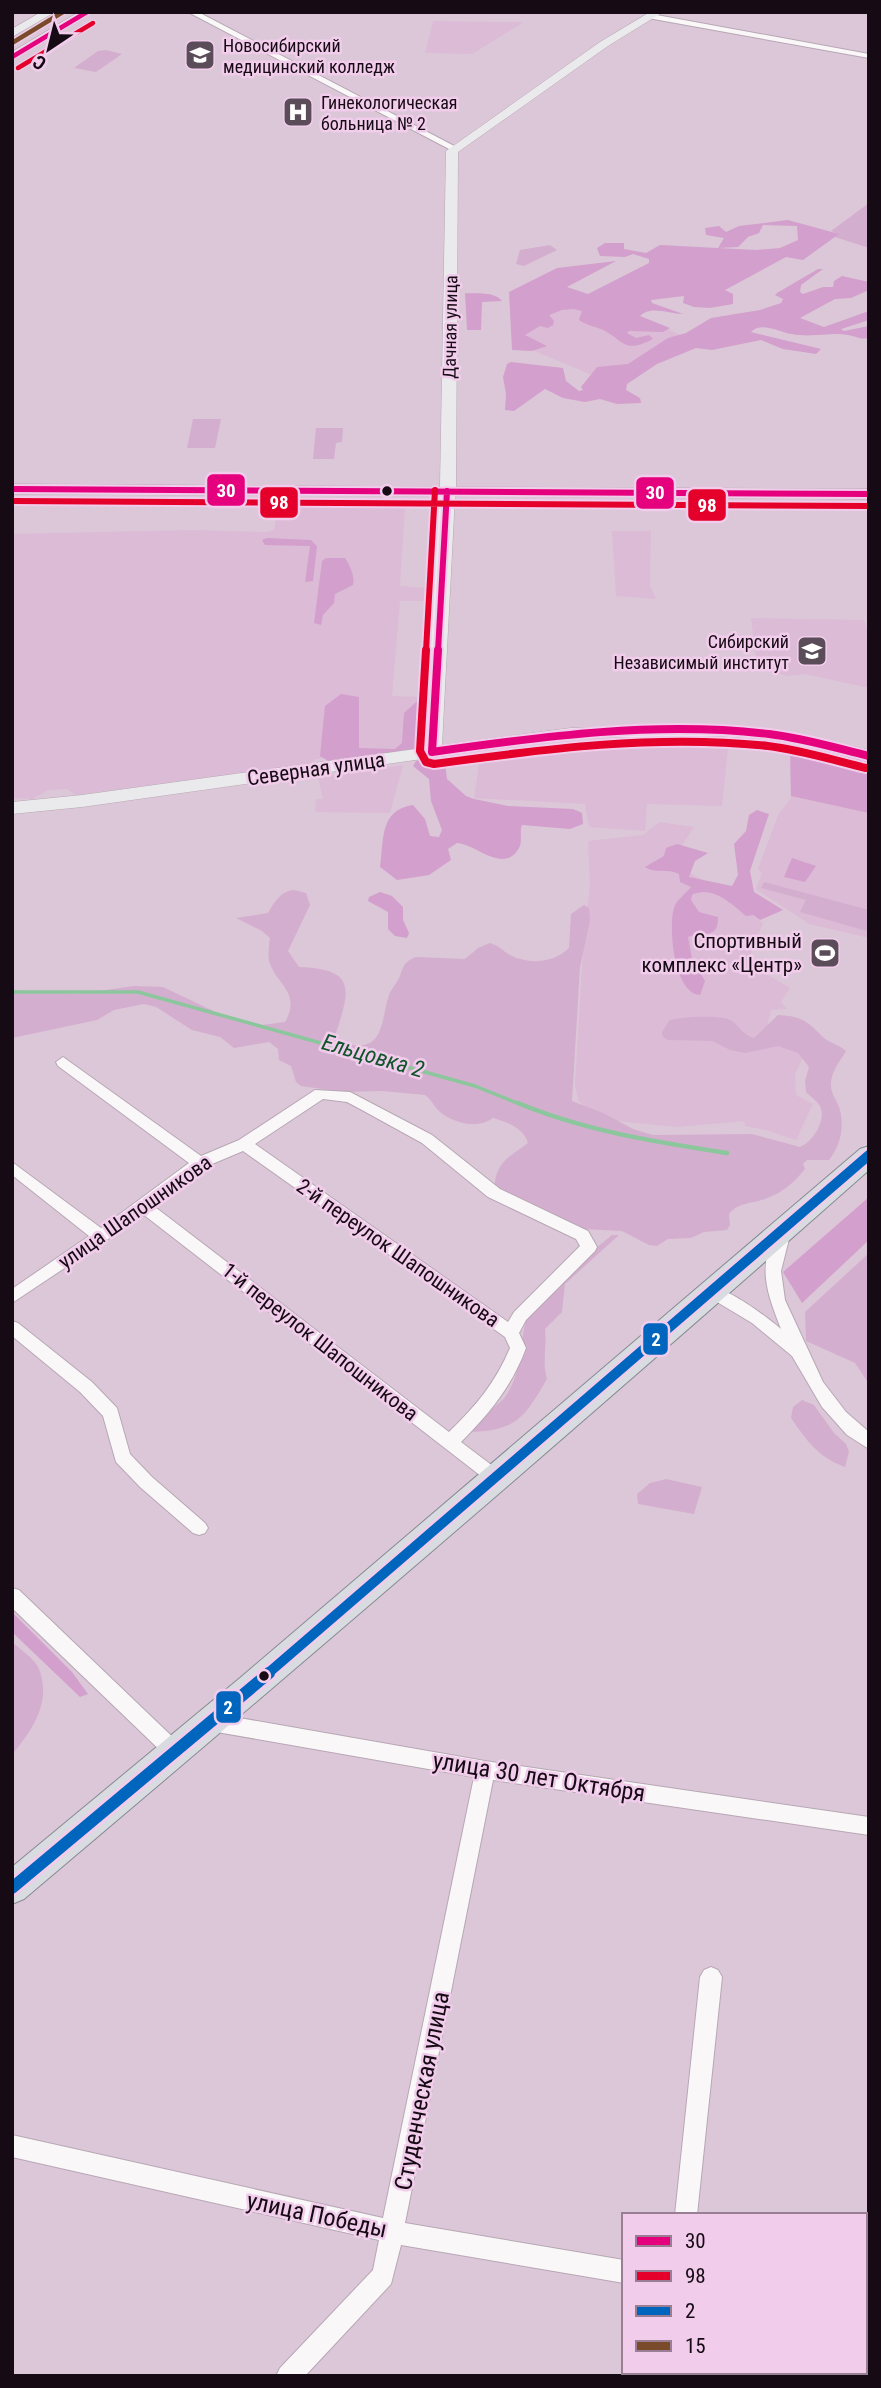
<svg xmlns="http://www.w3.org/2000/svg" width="881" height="2388" viewBox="0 0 881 2388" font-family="'Roboto Condensed',sans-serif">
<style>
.built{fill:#dcbbd6}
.green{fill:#d4aece}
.forest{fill:#d39fcc}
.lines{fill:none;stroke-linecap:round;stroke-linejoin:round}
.stream-far1{stroke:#8bc69c;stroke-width:3.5}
.stream{stroke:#8bc69c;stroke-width:4.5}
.street-casing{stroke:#b7a7b4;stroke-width:2}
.secondary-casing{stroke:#b7a7b4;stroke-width:1}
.primary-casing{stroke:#878a94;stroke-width:2}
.street{fill:#faf7f9;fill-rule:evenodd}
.secondary{fill:#eaeaec;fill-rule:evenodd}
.primary{fill:#d8dce0;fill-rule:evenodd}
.bus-1-far2-casing{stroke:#f1cceb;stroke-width:7}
.bus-1-far1-casing{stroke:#f1cceb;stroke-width:10}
.bus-1-casing{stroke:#f1cceb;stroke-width:12}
.bus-2-far2-casing{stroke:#f1cceb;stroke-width:7}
.bus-2-far1-casing{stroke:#f1cceb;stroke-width:10}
.bus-2-casing{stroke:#f1cceb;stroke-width:12}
.bus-3-far1-casing{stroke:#f1cceb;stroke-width:15}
.bus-3-casing{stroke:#f1cceb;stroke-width:18}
.bus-4-casing{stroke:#f1cceb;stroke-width:7}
.bus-1-far2{stroke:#e5007d;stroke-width:4.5}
.bus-1-far1{stroke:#e5007d;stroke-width:6}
.bus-1{stroke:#e5007d;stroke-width:8}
.bus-2-far2{stroke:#e4002b;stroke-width:4.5}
.bus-2-far1{stroke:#e4002b;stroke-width:6}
.bus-2{stroke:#e4002b;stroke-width:8}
.bus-3-far1{stroke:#0065bd;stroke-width:10}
.bus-3{stroke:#0065bd;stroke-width:12}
.bus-4{stroke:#7a4b2a;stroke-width:4.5}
.bus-dot{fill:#160a14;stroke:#f1cceb;stroke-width:2.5}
.labels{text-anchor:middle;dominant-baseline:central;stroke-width:5;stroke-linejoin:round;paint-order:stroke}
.far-poi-label{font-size:18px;fill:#160a14;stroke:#f1cceb;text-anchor:start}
.far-street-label{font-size:18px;fill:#160a14;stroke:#f1cceb}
.street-label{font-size:21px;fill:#160a14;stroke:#f1cceb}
.poi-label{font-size:21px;fill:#160a14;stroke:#f1cceb;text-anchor:end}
.water-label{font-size:23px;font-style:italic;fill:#0f542a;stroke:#f1cceb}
.near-street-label{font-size:24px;fill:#160a14;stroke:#f1cceb}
.line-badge{stroke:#f1cceb;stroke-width:2.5}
.badge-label{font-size:19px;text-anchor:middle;font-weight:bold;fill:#fff}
</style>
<rect width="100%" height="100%" fill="#dcc7d8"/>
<path class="built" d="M433 21 494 22H524L472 54 425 53Z
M556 306 622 309 683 336 604 380 520 345V326Z
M279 501 392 502 405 508 400 586 427 588 426 601H400L392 696 419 697 416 749 316 759 309 764 76 795 67 789 48 790 33 799 12 798V534L193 530 267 532 274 530Z
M612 531H651L650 586 656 599 616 596Z
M751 618 864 620 869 634V688L805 674 787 676 757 667Z
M620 745 728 749 722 806 647 804 645 831 589 827 585 804 474 798 479 763Z
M790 747 869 762V938L809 924 756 889 762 873 758 869 778 815 791 798Z
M403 765 390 813 315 812 316 799H323L318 777Z
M659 822 694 827 671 862 720 890 763 923 747 963 790 988 781 1002 787 1009 771 1010 764 1040 802 1050V1059L795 1074 796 1095 813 1104 796 1140 766 1130 745 1126 744 1121 677 1127 606 1120 579 1102 575 1086 583 949 590 885 588 841 643 835Z"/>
<path class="green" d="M106 50 122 54 96 72 74 68 98 51Z
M869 203V248L835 237 838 234 831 231Z
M550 245 557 250 524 266 516 264 520 250Z
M193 419H221L215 448H187Z
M316 428H343L342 442 336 443 334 459H313Z
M764 882 869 910 867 931 800 912 806 900 761 888Z
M294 890 306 893 310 905 288 951 299 967C355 969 351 988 336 1033L341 1042C385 1056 380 1023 389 995 391 989 397 983 400 976 403 966 405 961 416 957L465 959 478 948 490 943C498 945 503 951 510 955 529 965 554 963 569 948L571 914 584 905 589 908 590 920 580 967 572 1101 603 1113 633 1129 653 1135 752 1134 800 1147C812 1142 825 1123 821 1109 820 1103 811 1097 806 1092L805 1081 809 1067 798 1053 778 1046 745 1053 730 1050 712 1041 668 1040 663 1037 662 1032 670 1020C681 1017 723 1014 732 1021 741 1028 742 1034 754 1038L778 1015C801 1016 807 1021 822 1036 828 1043 839 1044 846 1051 840 1061 830 1073 831 1086 831 1093 837 1101 839 1107 845 1125 841 1145 829 1160H807L803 1164 805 1169C794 1183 782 1193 765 1199 752 1204 739 1202 729 1214L730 1225 727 1230 704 1232 691 1238 668 1239 657 1246 649 1245 622 1231 583 1229 494 1193C495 1163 506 1159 528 1143 524 1128 507 1122 493 1118 478 1129 455 1124 440 1112 434 1107 432 1100 425 1095L382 1091 344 1092 301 1086 296 1082 291 1066 279 1060 278 1049 269 1042 234 1048 220 1037 192 1030 156 1007 144 1004 114 1010 97 1020 12 1038V990L77 994 134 986 163 987 228 1018 262 1025 285 1022C302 992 276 985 269 961 268 954 269 944 270 938L262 931 236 918 268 913C274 902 281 891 294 890Z
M612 1235H619L565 1284 562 1312 545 1329C547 1346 542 1364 547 1379 525 1416 518 1430 473 1432 475 1414 498 1409 507 1394 523 1369 519 1343 527 1317 532 1301 596 1248 612 1235Z
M869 1253V1384L855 1363 806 1341 805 1312Z
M802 1400 814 1405 834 1433 846 1444 849 1452 845 1467C818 1457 806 1440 791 1418L793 1407Z
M666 1479 702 1487 694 1514 638 1504 637 1494 650 1483Z
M12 1642C20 1649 36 1660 39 1669 52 1703 32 1730 12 1755Z"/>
<path class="forest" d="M788 220 839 234 803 260 786 257 725 290 733 294V304L710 308 694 307 683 303 684 296 651 300 652 303 683 314C669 314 651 305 640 316L670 328 663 332 629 331 627 333 636 338 649 335 653 339C622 355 624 339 601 329 593 326 586 325 579 320L582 311 574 309 562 310 549 315 554 321 553 325 548 328 540 326 525 335 547 346 532 351 512 350 509 292 557 268 616 261 567 287 588 294 649 263V259L633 254 625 257 600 256 597 248 605 243H624V249L646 253 660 245 756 250 780 248 798 240 797 226 763 225 759 233 748 237 738 247 718 248 724 238 706 235 705 228 719 226 726 232 739 226Z
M818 269H823L801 285 800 292 803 294 823 287H833L834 281 842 276 869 282V290L851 298 835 299 800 318 824 327 869 311V320L841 329 844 331 869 326V338C858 340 857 336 848 335 831 332 811 338 792 334 779 332 761 321 751 332L821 349 816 354 783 349 761 340 712 350 696 348 657 364 627 384 626 390 640 398 641 403 617 404 600 399 585 402 563 398 545 389 514 411 505 410 506 394 503 377 507 364 511 362 563 368 566 381 579 391 583 390 581 387 597 367 628 364 668 338 686 333 711 318 760 310 781 303 783 299 775 295 777 293Z
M465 293C477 294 494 291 502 301L482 302 481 330H467Z
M267 538 311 540 317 546 313 581 305 582 310 546 265 545 262 540Z
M326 558H345C350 566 355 576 353 585L335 594 334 603 323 615 321 625 314 623 322 561Z
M341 694 359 697V748L395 749 402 743 404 713 422 697 426 707 420 749 331 763 320 756 325 706Z
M797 744 869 762V813L791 796 790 747Z
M432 757 445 763 447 779 466 796 474 799 508 806 573 809 582 813 583 824 570 829 522 825C519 832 523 840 519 848 504 875 476 844 457 843L448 849 451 860 429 875 397 880 380 867C384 840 379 810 413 805L425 819 430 836 439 837 442 830 431 801 429 779 413 766 416 761Z
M757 810 769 814 750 871 754 892 783 910 760 920 753 915 746 916C731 903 711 885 692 895L691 900 699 912 718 917C718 941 704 930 688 937L692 959 705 981 700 995C674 994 668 927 674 908 676 900 686 894 691 887L680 882 679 874C667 868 655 874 645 867L664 856 666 848 677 844 708 853 695 861 689 877 732 886 738 875 734 844 746 831 749 815Z
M792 858 816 866 805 882 784 877Z
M380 892 392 896 403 907V920L409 933 407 938 395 936 388 929V912L368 901 369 897Z
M869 1197V1240L802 1303 783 1272Z
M12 1612 72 1672 88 1694 80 1697 12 1632Z"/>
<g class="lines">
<path class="stream-far1" d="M12 992H138L475 1086 522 1105"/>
<path class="stream" d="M518 1103C585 1131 656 1142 727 1153"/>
<g class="street-casing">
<path id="street" d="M188 12H198L458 148 451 150Z
M651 14 869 54V58L648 18Z
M63 1057 201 1156 239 1140 315 1090 350 1092 432 1135 500 1189 588 1231 597 1247 595 1251 526 1320 519 1333 526 1348C512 1386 490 1413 461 1442L502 1473 505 1478 502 1483 496 1485 490 1483 144 1215 12 1303V1289L89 1236 12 1175V1162L101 1228 189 1163 58 1066 56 1062ZM323 1099 347 1102 362 1110 422 1143 488 1197 576 1239 580 1246 514 1312 508 1322 255 1144ZM243 1151 505 1337 510 1348C496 1382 475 1407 449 1432L155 1207 205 1167Z
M782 1229 790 1235 781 1271 785 1300 823 1382 846 1412 869 1432V1449L847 1435 822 1407 792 1356 752 1323 707 1296 705 1292 707 1288C723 1283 768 1318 781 1329 767 1293 757 1268 776 1231Z
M12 1321 18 1323 92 1382 117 1408 130 1454 152 1477 205 1523 208 1528 205 1533 199 1535 193 1533 140 1487 116 1462 103 1416 80 1392 12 1336Z
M12 1588 19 1590 182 1746 185 1752 182 1758 175 1761 168 1758 12 1608Z
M211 1713 485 1761 869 1817V1835L493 1780 405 2223 624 2260V2283L401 2245 391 2284 305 2376H276L280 2368 373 2270 379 2240 12 2157V2135L383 2218 474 1777 211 1731 204 1728 201 1722 204 1716Z
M711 1967 718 1970 722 1977 697 2215H675L700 1977 704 1970Z
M865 2294 869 2295V2319L865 2318Z
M652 2372H676L675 2376H651Z"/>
</g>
<g class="secondary-casing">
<path id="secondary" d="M41 12H55L12 37V29Z
M79 12H92L12 60V52Z
M650 12H663L608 46 458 152 456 487 869 489V499L455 496 442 745 571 728 717 726 769 729 869 750V761L769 739 717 736 571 738 82 807 12 814V802L82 795 423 748 439 496 12 494V484L440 487 446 151 600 42Z"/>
</g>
<g class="primary-casing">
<path id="primary" d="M869 1146V1170C590 1417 308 1659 24 1899L12 1904V1867L240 1678 860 1149Z"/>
</g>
<use href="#street" class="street"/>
<use href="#secondary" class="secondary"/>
<use href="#primary" class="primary"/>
<g class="bus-1-far2-casing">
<path id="bus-1-far2" d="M12 57 87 12"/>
</g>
<g class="bus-1-far1-casing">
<path id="bus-1-far1" d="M12 489 869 494
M438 651 447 491"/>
</g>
<g class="bus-1-casing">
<path id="bus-1" d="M438 650 432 752C544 736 657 721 769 734 803 738 836 748 869 756"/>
</g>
<g class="bus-2-far2-casing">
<path id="bus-2-far2" d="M18 68 93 23"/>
</g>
<g class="bus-2-far1-casing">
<path id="bus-2-far1" d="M12 501 869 506
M426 651 435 490"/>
</g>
<g class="bus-2-casing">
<path id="bus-2" d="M426 650 420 751 426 762 434 764C544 749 656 734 768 746 801 750 833 760 866 768"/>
</g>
<g class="bus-3-far1-casing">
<path id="bus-3-far1" d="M266 1675 869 1155"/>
</g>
<g class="bus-3-casing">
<path id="bus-3" d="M12 1888 269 1673"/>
</g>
<g class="bus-4-casing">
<path id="bus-4" d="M12 43 63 12"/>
</g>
<use href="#bus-1-far2" class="bus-1-far2"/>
<use href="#bus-1-far1" class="bus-1-far1"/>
<use href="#bus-1" class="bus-1"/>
<use href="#bus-2-far2" class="bus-2-far2"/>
<use href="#bus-2-far1" class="bus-2-far1"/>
<use href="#bus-2" class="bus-2"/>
<use href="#bus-3-far1" class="bus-3-far1"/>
<use href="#bus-3" class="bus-3"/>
<use href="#bus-4" class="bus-4"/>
</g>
<defs>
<g id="university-square" transform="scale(1.575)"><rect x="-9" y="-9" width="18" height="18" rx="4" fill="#5b4c59" stroke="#f1cceb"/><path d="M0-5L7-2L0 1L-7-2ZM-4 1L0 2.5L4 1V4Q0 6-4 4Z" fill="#fff"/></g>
<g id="hospital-square" transform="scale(1.575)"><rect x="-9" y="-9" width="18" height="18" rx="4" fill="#5b4c59" stroke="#f1cceb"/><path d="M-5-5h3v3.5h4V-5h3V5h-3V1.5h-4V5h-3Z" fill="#fff"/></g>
<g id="stadium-square" transform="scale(1.575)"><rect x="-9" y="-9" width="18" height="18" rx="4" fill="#5b4c59" stroke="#f1cceb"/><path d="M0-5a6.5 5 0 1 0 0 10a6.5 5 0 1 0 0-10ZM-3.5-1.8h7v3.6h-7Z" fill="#fff"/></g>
</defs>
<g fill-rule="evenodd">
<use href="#university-square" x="200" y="55"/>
<use href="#hospital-square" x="298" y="112"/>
<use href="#university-square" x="812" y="651"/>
<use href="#stadium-square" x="825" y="953"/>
</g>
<g class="bus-dot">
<circle cx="387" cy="491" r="6"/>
<circle cx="264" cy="1676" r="6"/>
</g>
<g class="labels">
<g class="far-poi-label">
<text x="223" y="45">Новосибирский<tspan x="223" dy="21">медицинский колледж</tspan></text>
<text x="321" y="102">Гинекологическая<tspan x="321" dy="21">больница № 2</tspan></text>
<text x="789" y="641" text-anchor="end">Сибирский<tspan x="789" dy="21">Независимый институт</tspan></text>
</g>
<g class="far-street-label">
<text transform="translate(450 327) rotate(-89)">Дачная улица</text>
</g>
<g class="street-label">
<text transform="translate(316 769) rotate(-8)">Северная улица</text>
<text transform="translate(135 1212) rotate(-35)">улица Шапошникова</text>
<text transform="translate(398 1253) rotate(35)">2-й переулок Шапошникова</text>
<text transform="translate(320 1342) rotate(38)">1-й переулок Шапошникова</text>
</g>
<g class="poi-label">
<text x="802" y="941">Спортивный<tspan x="802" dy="24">комплекс «Центр»</tspan></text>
</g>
<g class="water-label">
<text transform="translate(373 1056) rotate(16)">Ельцовка 2</text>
</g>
<g class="near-street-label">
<text transform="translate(539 1777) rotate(9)">улица 30 лет Октября</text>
<text transform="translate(422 2091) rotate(-79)">Студенческая улица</text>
<text transform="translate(317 2215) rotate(12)">улица Победы</text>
</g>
</g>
<g class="line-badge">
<rect x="206" y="473" width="40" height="34" rx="7" fill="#e5007d"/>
<rect x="635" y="476" width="40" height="34" rx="7" fill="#e5007d"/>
<rect x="259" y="486" width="40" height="33" rx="7" fill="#e4002b"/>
<rect x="687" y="488" width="40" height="34" rx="7" fill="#e4002b"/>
<rect x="642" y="1322" width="27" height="34" rx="7" fill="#0065bd"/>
<rect x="215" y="1690" width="27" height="34" rx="7" fill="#0065bd"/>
</g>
<g class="badge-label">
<text x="226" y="497">30</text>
<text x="655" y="499">30</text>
<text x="279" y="509">98</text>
<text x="707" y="512">98</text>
<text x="656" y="1346">2</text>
<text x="228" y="1714">2</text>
</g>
<rect width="881" height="2388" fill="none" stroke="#160a14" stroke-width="28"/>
<rect x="622" y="2213" width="245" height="161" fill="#f1cceb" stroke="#997e95" stroke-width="2"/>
<rect x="636" y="2236" width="35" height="10" fill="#e5007d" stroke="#997e95" stroke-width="2"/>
<text x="685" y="2248" font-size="21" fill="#160a14">30</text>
<rect x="636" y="2271" width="35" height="10" fill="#e4002b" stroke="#997e95" stroke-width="2"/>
<text x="685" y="2283" font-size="21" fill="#160a14">98</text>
<rect x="636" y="2306" width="35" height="10" fill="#0065bd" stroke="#997e95" stroke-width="2"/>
<text x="685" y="2318" font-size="21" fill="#160a14">2</text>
<rect x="636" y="2341" width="35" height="10" fill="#7a4b2a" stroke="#997e95" stroke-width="2"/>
<text x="685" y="2353" font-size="21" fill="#160a14">15</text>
<g transform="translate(49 49) rotate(215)" stroke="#f1cceb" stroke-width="5" paint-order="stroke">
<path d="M0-5L12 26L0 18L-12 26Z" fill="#160a14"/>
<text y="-10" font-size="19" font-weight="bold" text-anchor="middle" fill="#160a14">С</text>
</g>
</svg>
